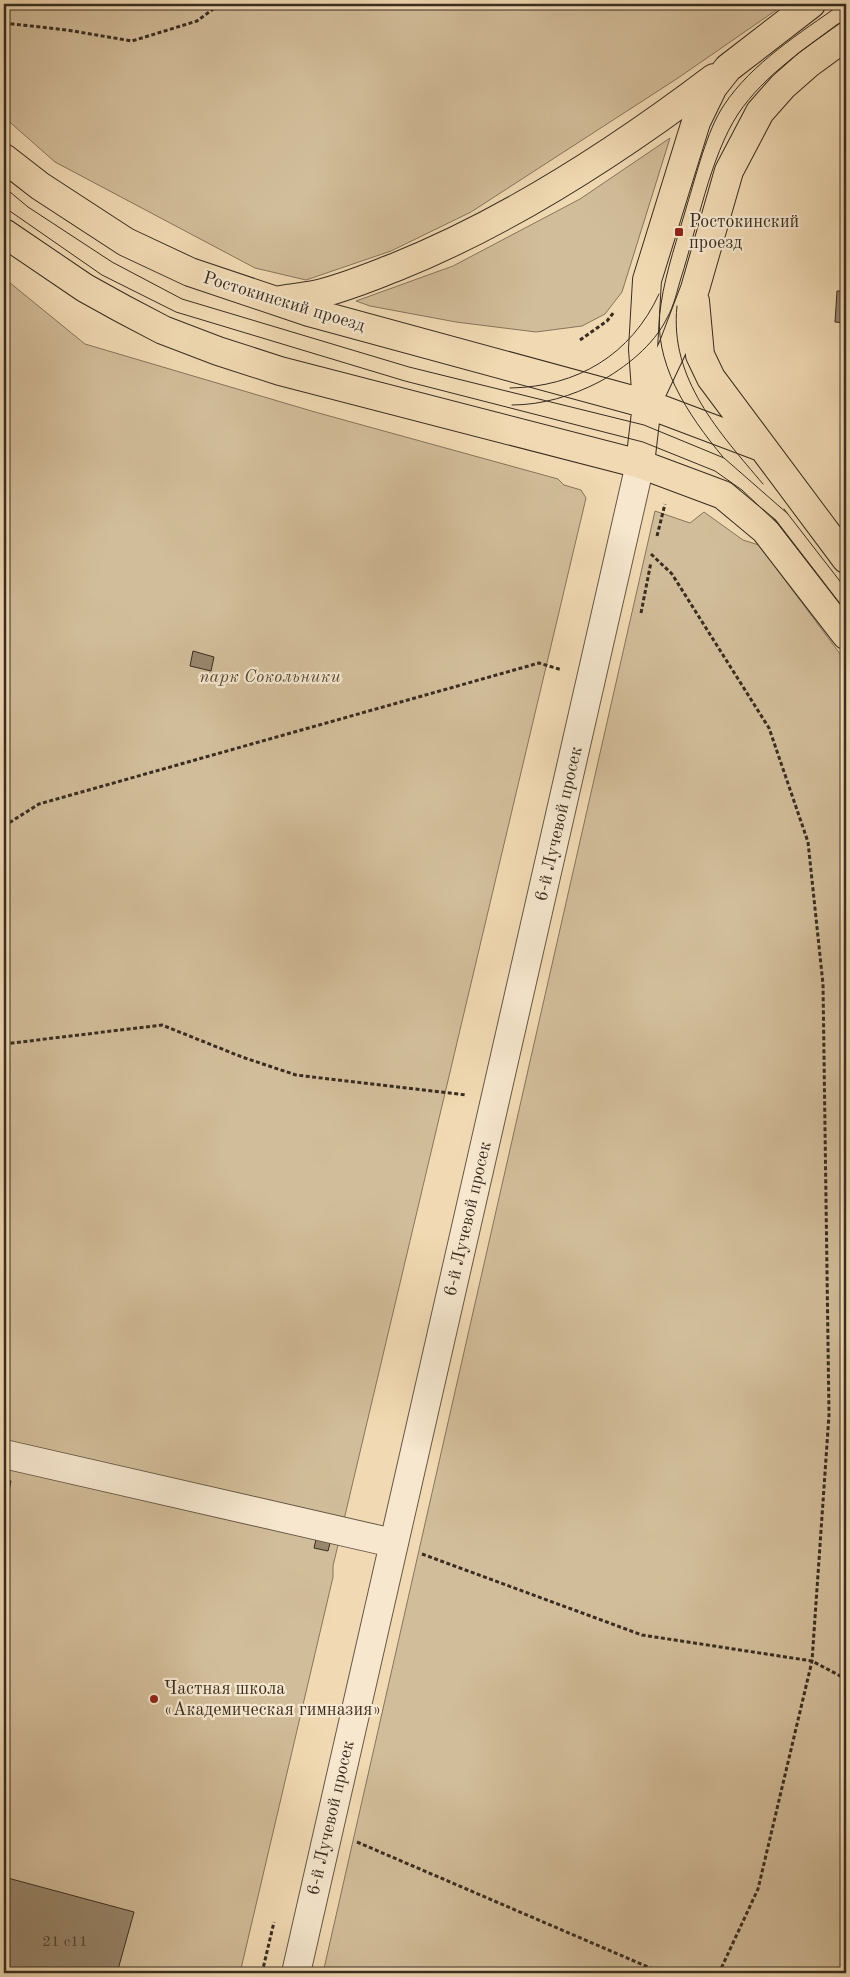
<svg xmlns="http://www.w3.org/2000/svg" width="850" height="1977" viewBox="0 0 850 1977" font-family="'Old Standard TT',serif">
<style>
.green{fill:#d2bd9a;stroke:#85755e}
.building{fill:#98876d;stroke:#382d21}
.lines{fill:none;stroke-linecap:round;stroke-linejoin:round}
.minor-casing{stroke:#665846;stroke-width:30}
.major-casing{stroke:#382d21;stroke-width:30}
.path{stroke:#382d21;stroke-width:3;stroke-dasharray:4 2.5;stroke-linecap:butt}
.minor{stroke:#f6e7ce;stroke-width:28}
.major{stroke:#f1dab3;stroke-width:28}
.tram{stroke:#382d21;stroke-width:1}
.poi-dot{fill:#8f2418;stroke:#f6e7ce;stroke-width:2}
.labels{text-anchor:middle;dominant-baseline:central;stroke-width:4.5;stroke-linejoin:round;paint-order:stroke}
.number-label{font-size:15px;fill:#504434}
.poi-label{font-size:18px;fill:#382d21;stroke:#f6e7ce;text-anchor:start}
.street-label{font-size:18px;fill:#382d21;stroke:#f6e7ce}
.park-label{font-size:18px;font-style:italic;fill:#574a39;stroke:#f6e7ce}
</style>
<rect width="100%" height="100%" fill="#f1dab3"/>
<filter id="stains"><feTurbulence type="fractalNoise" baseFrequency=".004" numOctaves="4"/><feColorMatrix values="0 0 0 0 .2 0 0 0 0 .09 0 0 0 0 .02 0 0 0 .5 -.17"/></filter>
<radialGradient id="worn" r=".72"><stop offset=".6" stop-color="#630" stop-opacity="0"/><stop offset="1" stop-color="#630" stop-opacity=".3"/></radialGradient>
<path class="green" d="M4 4H785L678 78 471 212 391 251 306 280 255 268 55 162 4 117Z
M670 138 622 292 605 314 582 326 536 332 456 322 370 306 356 301 453 266 580 199Z
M4 278 85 344 315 412 558 479 564 485 581 490 586 498 333 1566V1577L240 1973H4Z
M655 511 690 523 704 512 743 540 759 545 846 662V1973H323Z"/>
<path class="building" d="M837 291H846V323L835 322Z
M193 651 214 657 211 671 190 666Z
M4 1479 11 1481 7 1500 4 1499Z
M317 1535 331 1539 328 1551 314 1548Z
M4 1877 134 1912 117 1973 4 1972Z"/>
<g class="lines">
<g class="minor-casing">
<path id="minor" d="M4 1454 393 1543
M296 1973 640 464"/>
</g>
<g class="major-casing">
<path id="major" d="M4 158 40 186 126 242 190 272 309 312 647 404 761 447
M4 233 85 288 123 309 163 330 218 351 280 371 640 464 723 495 765 530 846 635
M281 300C292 298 304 297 314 295 342 289 370 277 396 267 508 222 619 150 714 78
M695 301 700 355 711 378 846 559
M647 402 673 347 695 289 729 171 760 112 783 86 808 64 846 36
M640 464 647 404 643 349 647 280 696 122 713 87 728 68 811 4"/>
</g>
<path class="path" d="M4 23 67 30 132 41 197 21 220 4
M580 340 607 321 614 312
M657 536 665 504
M651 554 672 574 769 728 808 842 823 984 829 1415 812 1661 758 1889 719 1973
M641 613 651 562
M4 826 39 804 539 663 562 670
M4 1044 162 1025 242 1057 296 1075 466 1095
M422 1554 642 1635 812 1661 846 1679
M357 1842 662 1973
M262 1973 274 1922"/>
<use href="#minor" class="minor"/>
<use href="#major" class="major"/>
<path class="tram" d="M4 187 28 207 112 262 182 299 409 367 644 425 724 458 788 514
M4 207 102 275 176 312 405 381 643 442 715 471 742 490 777 523
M677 306C669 379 720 433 763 484
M510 388C577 387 631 355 659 294
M512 405C542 405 572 396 599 382 625 368 654 345 667 318 674 306 677 291 681 278 697 228 710 157 738 114 765 74 807 47 846 19
M723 457C688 415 651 361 661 304 666 270 678 237 687 205 696 176 707 130 724 105 752 63 800 33 841 4
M784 509 846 589
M774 519 846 612"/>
</g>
<g class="poi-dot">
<rect x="674" y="227" width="10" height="10" rx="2.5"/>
<circle cx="154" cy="1699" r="5"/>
</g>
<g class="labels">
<g class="number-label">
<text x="65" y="1942">21 с11</text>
</g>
<g class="poi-label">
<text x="689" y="222">Ростокинский<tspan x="689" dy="21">проезд</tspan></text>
<text x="164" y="1689">Частная школа<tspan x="164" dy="21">«Академическая гимназия»</tspan></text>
</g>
<g class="street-label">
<text transform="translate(284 302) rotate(17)">Ростокинский проезд</text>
<text transform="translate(559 824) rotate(-77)">6-й Лучевой просек</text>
<text transform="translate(468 1219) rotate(-77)">6-й Лучевой просек</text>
<text transform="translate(331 1818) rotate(-77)">6-й Лучевой просек</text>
</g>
<g class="park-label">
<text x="270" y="677">парк Сокольники</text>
</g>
</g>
<rect width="850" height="1977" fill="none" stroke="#f1dab3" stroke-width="20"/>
<rect x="5" y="5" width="840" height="1967" fill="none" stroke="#382d21" stroke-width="2.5"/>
<rect x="10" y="10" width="830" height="1957" fill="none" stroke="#382d21"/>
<rect width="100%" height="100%" filter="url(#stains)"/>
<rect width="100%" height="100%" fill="url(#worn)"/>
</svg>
